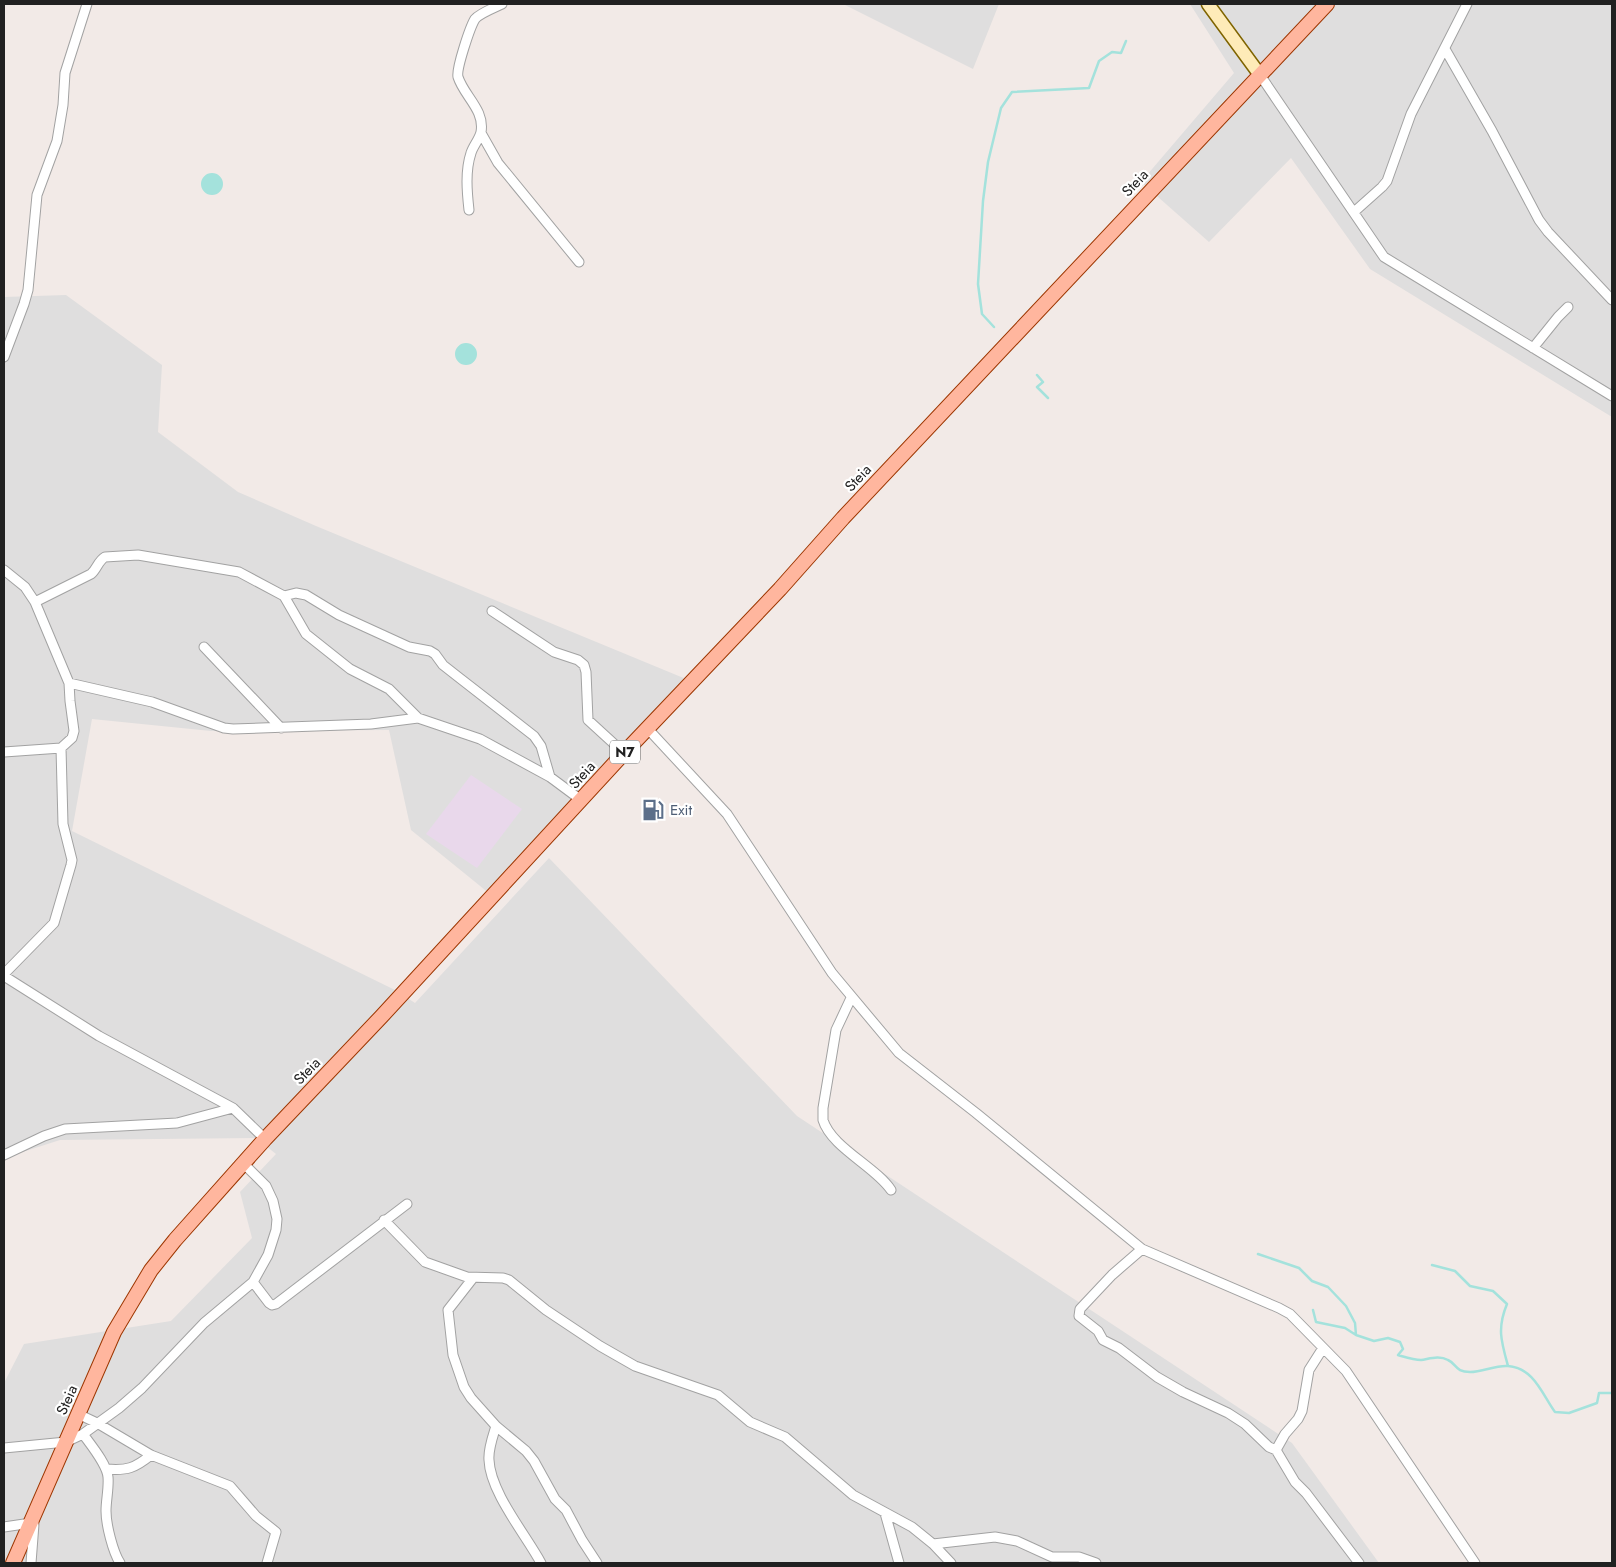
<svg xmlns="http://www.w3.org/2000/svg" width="1616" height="1567" viewBox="0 0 1616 1567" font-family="Jost,sans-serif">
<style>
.residential{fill:#dfdede}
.industrial{fill:#e9d8eb}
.water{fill:#a4e2dc}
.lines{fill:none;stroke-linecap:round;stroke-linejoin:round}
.stream{stroke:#a4e2dc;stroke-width:2.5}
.street-casing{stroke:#a2a2a2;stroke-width:11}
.secondary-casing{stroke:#7f6400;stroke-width:15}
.primary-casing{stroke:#9d3600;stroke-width:16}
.street{stroke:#fff;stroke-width:9}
.secondary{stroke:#feebb8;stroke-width:12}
.primary{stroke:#ffb69e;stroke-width:14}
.labels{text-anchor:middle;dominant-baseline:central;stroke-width:4.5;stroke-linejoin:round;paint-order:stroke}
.shield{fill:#fff;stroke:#646464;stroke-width:1}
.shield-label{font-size:14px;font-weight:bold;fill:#212121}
.street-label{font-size:15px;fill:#212121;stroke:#fff}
.service-label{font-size:15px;fill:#4e5e75;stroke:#fff;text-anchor:start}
</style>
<rect width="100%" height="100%" fill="#f2eae7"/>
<path class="residential" d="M843 4H999L973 69Z
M1190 4H1612V417L1370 269 1291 158 1209 242 1141 182 1234 73Z
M66 295 162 365 158 432 238 492 316 526 686 679 490 894 411 830 389 730 211 731 92 719 72 831 344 965 395 990 415 1003 549 858 797 1116 1292 1443 1379 1563H4V1383L24 1344 171 1321 252 1238 240 1192 276 1154 256 1138 60 1140 4 1158V297Z"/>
<path class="industrial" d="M471 775 522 809 477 868 426 834Z"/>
<path class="water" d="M201 184a11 11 0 1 1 22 0a11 11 0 1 1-22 0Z
M455 354a11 11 0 1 1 22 0a11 11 0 1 1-22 0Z"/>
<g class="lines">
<path class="stream" d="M994 327 982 314 978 284 983 201 988 162 1001 108 1012 92 1089 88 1099 61 1112 52 1121 53 1126 41
M1037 375 1043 382 1037 387 1048 398
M1258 1254 1299 1268 1312 1281 1328 1287 1346 1306 1355 1323 1356 1335 1374 1341 1388 1338 1400 1342 1403 1349 1398 1355C1405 1357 1414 1360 1421 1360 1429 1359 1439 1355 1448 1360 1457 1364 1455 1372 1470 1372 1483 1372 1495 1365 1508 1366 1534 1368 1542 1394 1555 1412L1569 1413 1597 1403 1599 1393H1612
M1432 1265 1455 1271 1470 1286 1493 1291 1507 1304C1497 1328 1501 1341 1508 1366
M1313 1310 1316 1322 1345 1328 1356 1335"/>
<g class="street-casing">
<path id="street" d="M1445 49 1492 131 1539 220 1548 232 1612 300
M1260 75 1384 257 1612 396
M481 133 498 163 579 262
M469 210C467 192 465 171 471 153 473 146 479 140 481 132 485 110 464 96 458 77 456 69 470 27 475 19 480 13 494 8 502 4
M1354 212 1382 187 1387 181 1411 114 1467 4
M1533 348 1558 317 1568 307
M4 357 24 304 28 290 37 195 57 141 63 105 65 73 87 4
M4 570 25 587 35 602 69 683 152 702 224 728 233 729 371 724 418 718 480 739 550 777 581 800
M284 596 306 634 350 669 389 689 418 718
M35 602 91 574C97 569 98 561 105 557L138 555 233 571 239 572 284 596 296 593 306 595 339 615 409 647 430 651 435 654 443 665 457 676 534 736 541 746 550 777
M492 611 554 652 578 660 584 665 586 672 588 720 624 753
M204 647 281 728
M648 729 727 814 832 973 899 1053 976 1113 1142 1249 1279 1308 1290 1314 1346 1371 1475 1563
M4 752 61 748
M4 974 54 923 71 865 72 860 63 824 61 748 72 738 74 731 70 701 69 683
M4 976 99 1036 233 1108 265 1139
M851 998 836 1030 823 1108C823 1112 823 1116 823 1120 831 1147 876 1167 891 1190
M4 1155 44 1136 65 1129 177 1123 233 1108
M384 1220 425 1262 467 1277 503 1278 509 1280 546 1310 600 1346 635 1366 718 1395 750 1422 785 1437 853 1495 912 1527 933 1544 951 1563
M1142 1249 1112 1275 1080 1309 1079 1316 1098 1331 1103 1340 1119 1348 1157 1377 1183 1392 1228 1413 1245 1424 1269 1447 1276 1450 1285 1434 1298 1419 1302 1411 1309 1370 1323 1348
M473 1278 448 1310 453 1355 464 1387 471 1398 496 1426 526 1451 534 1461 555 1499 566 1510 582 1540 597 1563
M253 1282 269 1303 272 1305 276 1304 407 1204
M78 1414 97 1423 151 1455 230 1486 256 1516 276 1532 267 1563
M496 1426C493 1436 488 1449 489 1460 490 1492 526 1535 541 1563
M83 1434C90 1444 107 1464 108 1477 109 1488 106 1500 106 1511 106 1525 113 1552 120 1563
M4 1448 66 1442 83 1434 119 1408 142 1388 204 1323 253 1282 268 1255 276 1230 277 1219 273 1201 266 1186 243 1163
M1276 1450 1295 1482 1306 1493 1359 1563
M106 1469C127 1471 135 1468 151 1455
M885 1513 899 1563
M4 1527 31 1523
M933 1544 995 1537 1017 1541 1052 1557H1079L1096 1563
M31 1563 34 1524"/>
</g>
<g class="secondary-casing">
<path id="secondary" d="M1208 4 1260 75"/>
</g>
<g class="primary-casing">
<path id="primary" d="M13 1563 114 1332 151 1270 175 1240 265 1139 381 1017 624 753 780 589 843 518 1327 4"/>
</g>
<use href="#street" class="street"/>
<use href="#secondary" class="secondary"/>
<use href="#primary" class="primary"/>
</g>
<defs>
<g id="fuel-bare" transform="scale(1.725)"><path d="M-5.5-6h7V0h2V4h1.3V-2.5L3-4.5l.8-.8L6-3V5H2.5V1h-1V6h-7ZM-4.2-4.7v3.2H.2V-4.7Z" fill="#5c6f8a" stroke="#fff" stroke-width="2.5" paint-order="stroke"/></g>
</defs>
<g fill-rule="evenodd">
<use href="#fuel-bare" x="653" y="810"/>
</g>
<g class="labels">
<rect class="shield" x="610" y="740.5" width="30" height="23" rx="4"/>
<g class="shield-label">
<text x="625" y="752">N7</text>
</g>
<g class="street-label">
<text transform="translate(1135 183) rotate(-47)">Steia</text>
<text transform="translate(858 478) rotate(-47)">Steia</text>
<text transform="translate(582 775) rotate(-48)">Steia</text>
<text transform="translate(307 1071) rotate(-46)">Steia</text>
<text transform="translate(67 1400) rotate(-66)">Steia</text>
</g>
<g class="service-label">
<text x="670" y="810">Exit</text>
</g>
</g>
<rect width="1616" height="1567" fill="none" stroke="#212121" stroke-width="10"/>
</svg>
